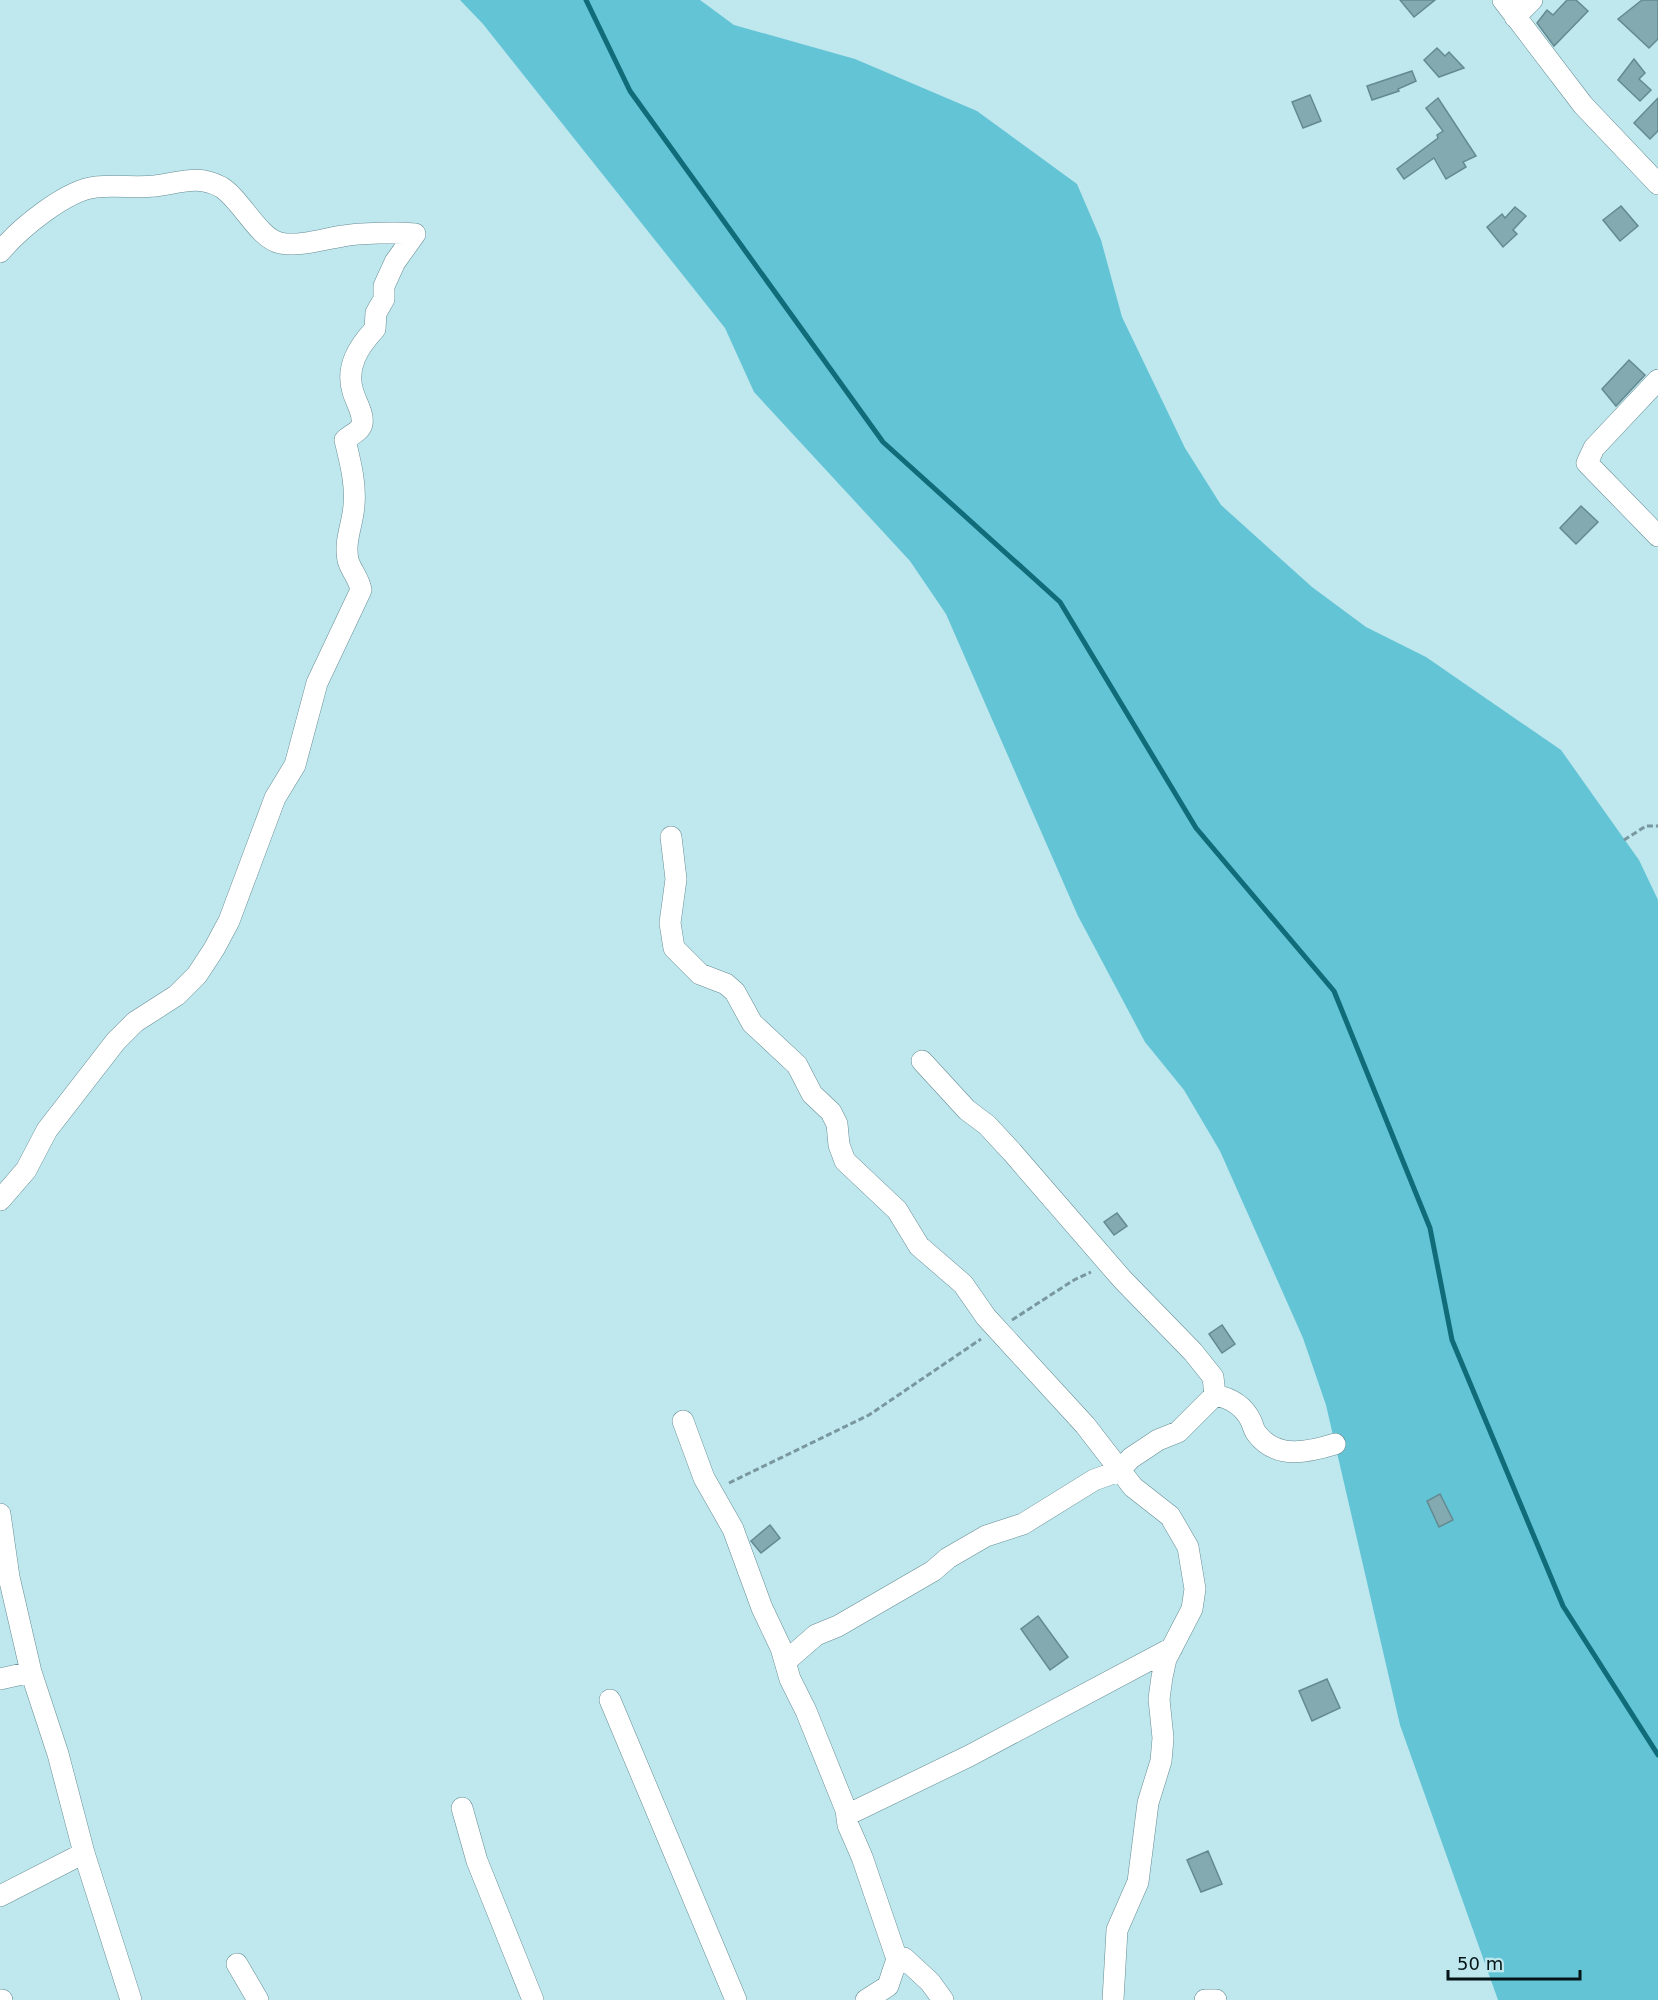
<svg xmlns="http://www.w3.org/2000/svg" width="1658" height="2000" viewBox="0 0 1658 2000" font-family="'DejaVu Sans',sans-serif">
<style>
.green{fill:#63c4d5}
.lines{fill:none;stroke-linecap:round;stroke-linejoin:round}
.stream{stroke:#106c79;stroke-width:5}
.building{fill:#83aab1;stroke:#648a91;stroke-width:1.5}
.minor-casing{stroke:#678d94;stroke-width:22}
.path{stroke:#79989e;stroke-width:3;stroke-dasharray:6 3;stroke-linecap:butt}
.minor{stroke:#fff;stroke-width:21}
</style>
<rect width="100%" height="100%" fill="#bee7ee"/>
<path class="green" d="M460 0H700L734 25 855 59 977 111 1077 184 1101 240 1122 317 1185 448 1221 505 1312 587 1366 627 1426 657 1561 750 1639 860 1658 900V2000H1498L1400 1725 1326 1405 1303 1338 1220 1151 1184 1090 1145 1042 1078 916 946 614 910 561 754 392 725 328 483 24Z"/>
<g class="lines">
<path class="stream" d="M586 0 630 91 883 442 1060 602 1196 828 1334 991 1430 1228 1452 1340 1563 1606 1658 1755"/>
</g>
<path class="building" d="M1400 0H1435L1414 17Z
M1567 0H1576L1588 11 1554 46 1537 23 1547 10 1553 15Z
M1642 0H1658V39L1649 48 1618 19Z
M1437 48 1445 56 1449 52 1464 68 1439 77 1424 60Z
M1634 59 1645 73 1639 79 1651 90 1640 101 1618 80Z
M1412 71 1416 81 1398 89 1399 91 1372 100 1367 86Z
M1310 95 1321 121 1303 128 1292 102Z
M1438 98 1476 156 1463 162 1466 167 1446 179 1434 158 1404 179 1397 169 1438 138 1437 135 1443 131 1426 108Z
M1658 98V131L1650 139 1634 123Z
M1621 206 1638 226 1620 241 1603 220Z
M1515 207 1526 216 1513 230 1517 234 1503 247 1487 227 1502 214 1505 218Z
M1629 360 1645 375 1616 406 1602 389Z
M1581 506 1598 522 1576 544 1560 528Z
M1117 1213 1127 1226 1114 1235 1104 1222Z
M1222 1325 1235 1344 1222 1353 1209 1334Z
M1440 1494 1453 1520 1439 1527 1427 1501Z
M770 1525 780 1538 761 1553 751 1541Z
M1038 1616 1068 1657 1050 1670 1021 1629Z
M1327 1679 1340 1708 1312 1721 1299 1691Z
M1208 1851 1222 1884 1201 1892 1187 1860Z"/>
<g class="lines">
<g class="minor-casing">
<path id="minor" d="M1503 0 1583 105 1658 184
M1515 17 1532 0
M0 252C19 229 66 190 96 187 116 185 136 188 155 186 180 183 198 174 221 187 241 199 258 238 280 243 300 247 323 239 343 236 358 233 400 232 415 234L395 262 384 286V299L376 313 375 329C359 346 345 367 353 392 356 402 364 414 362 424 360 432 350 435 345 440 350 461 356 483 354 505 353 524 344 540 348 560 351 571 359 578 361 590L317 683 295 765 275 798 229 921 214 949 197 975 177 995 135 1022 116 1041 47 1130 26 1170 0 1200
M1658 380 1594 448 1587 463 1658 536
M671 837 676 879 670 923 674 948 700 974 726 984 735 992 752 1023 797 1065 812 1094 831 1112 837 1124 839 1145 845 1161 897 1210 919 1246 963 1284 986 1317 1085 1425 1133 1487 1170 1516 1188 1547 1195 1589 1192 1609 1166 1659 1162 1677 1159 1699 1163 1738 1161 1761 1148 1803 1138 1882 1117 1930 1113 2000
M922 1061 967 1110 987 1125 1012 1152 1122 1279 1193 1352 1213 1377 1215 1395
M683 1421 704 1478 733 1529 762 1608 781 1648 790 1679 806 1711 846 1810 848 1825 862 1857 897 1959 888 1986 866 2000
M0 1514 9 1577 31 1672 58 1754 84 1853 131 2000
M785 1662 816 1635 838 1626 933 1571 948 1558 986 1536 1023 1524 1094 1480 1119 1471 1131 1458 1158 1440 1178 1432 1215 1395C1230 1398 1244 1406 1251 1421 1253 1425 1254 1431 1257 1434 1277 1460 1309 1452 1335 1444
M0 1679 31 1672
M610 1700 736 2000
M462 1808 477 1861 533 2000
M847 1815 969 1756 1172 1648
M0 1896 84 1853
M897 1959 904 1958 930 1982 943 2000
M237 1964 258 2000
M0 2000H2
M1205 2000H1216"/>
</g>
<path class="path" d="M1624 840 1646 826H1658
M1012 1320 1074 1280 1091 1272
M729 1483 869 1415 981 1339"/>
<use href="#minor" class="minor"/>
</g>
<path d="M1448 1970v9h132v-9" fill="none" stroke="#051416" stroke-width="3"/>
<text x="1457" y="1970" font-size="18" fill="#051416" stroke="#bee7ee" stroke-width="4.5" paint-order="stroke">50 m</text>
</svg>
